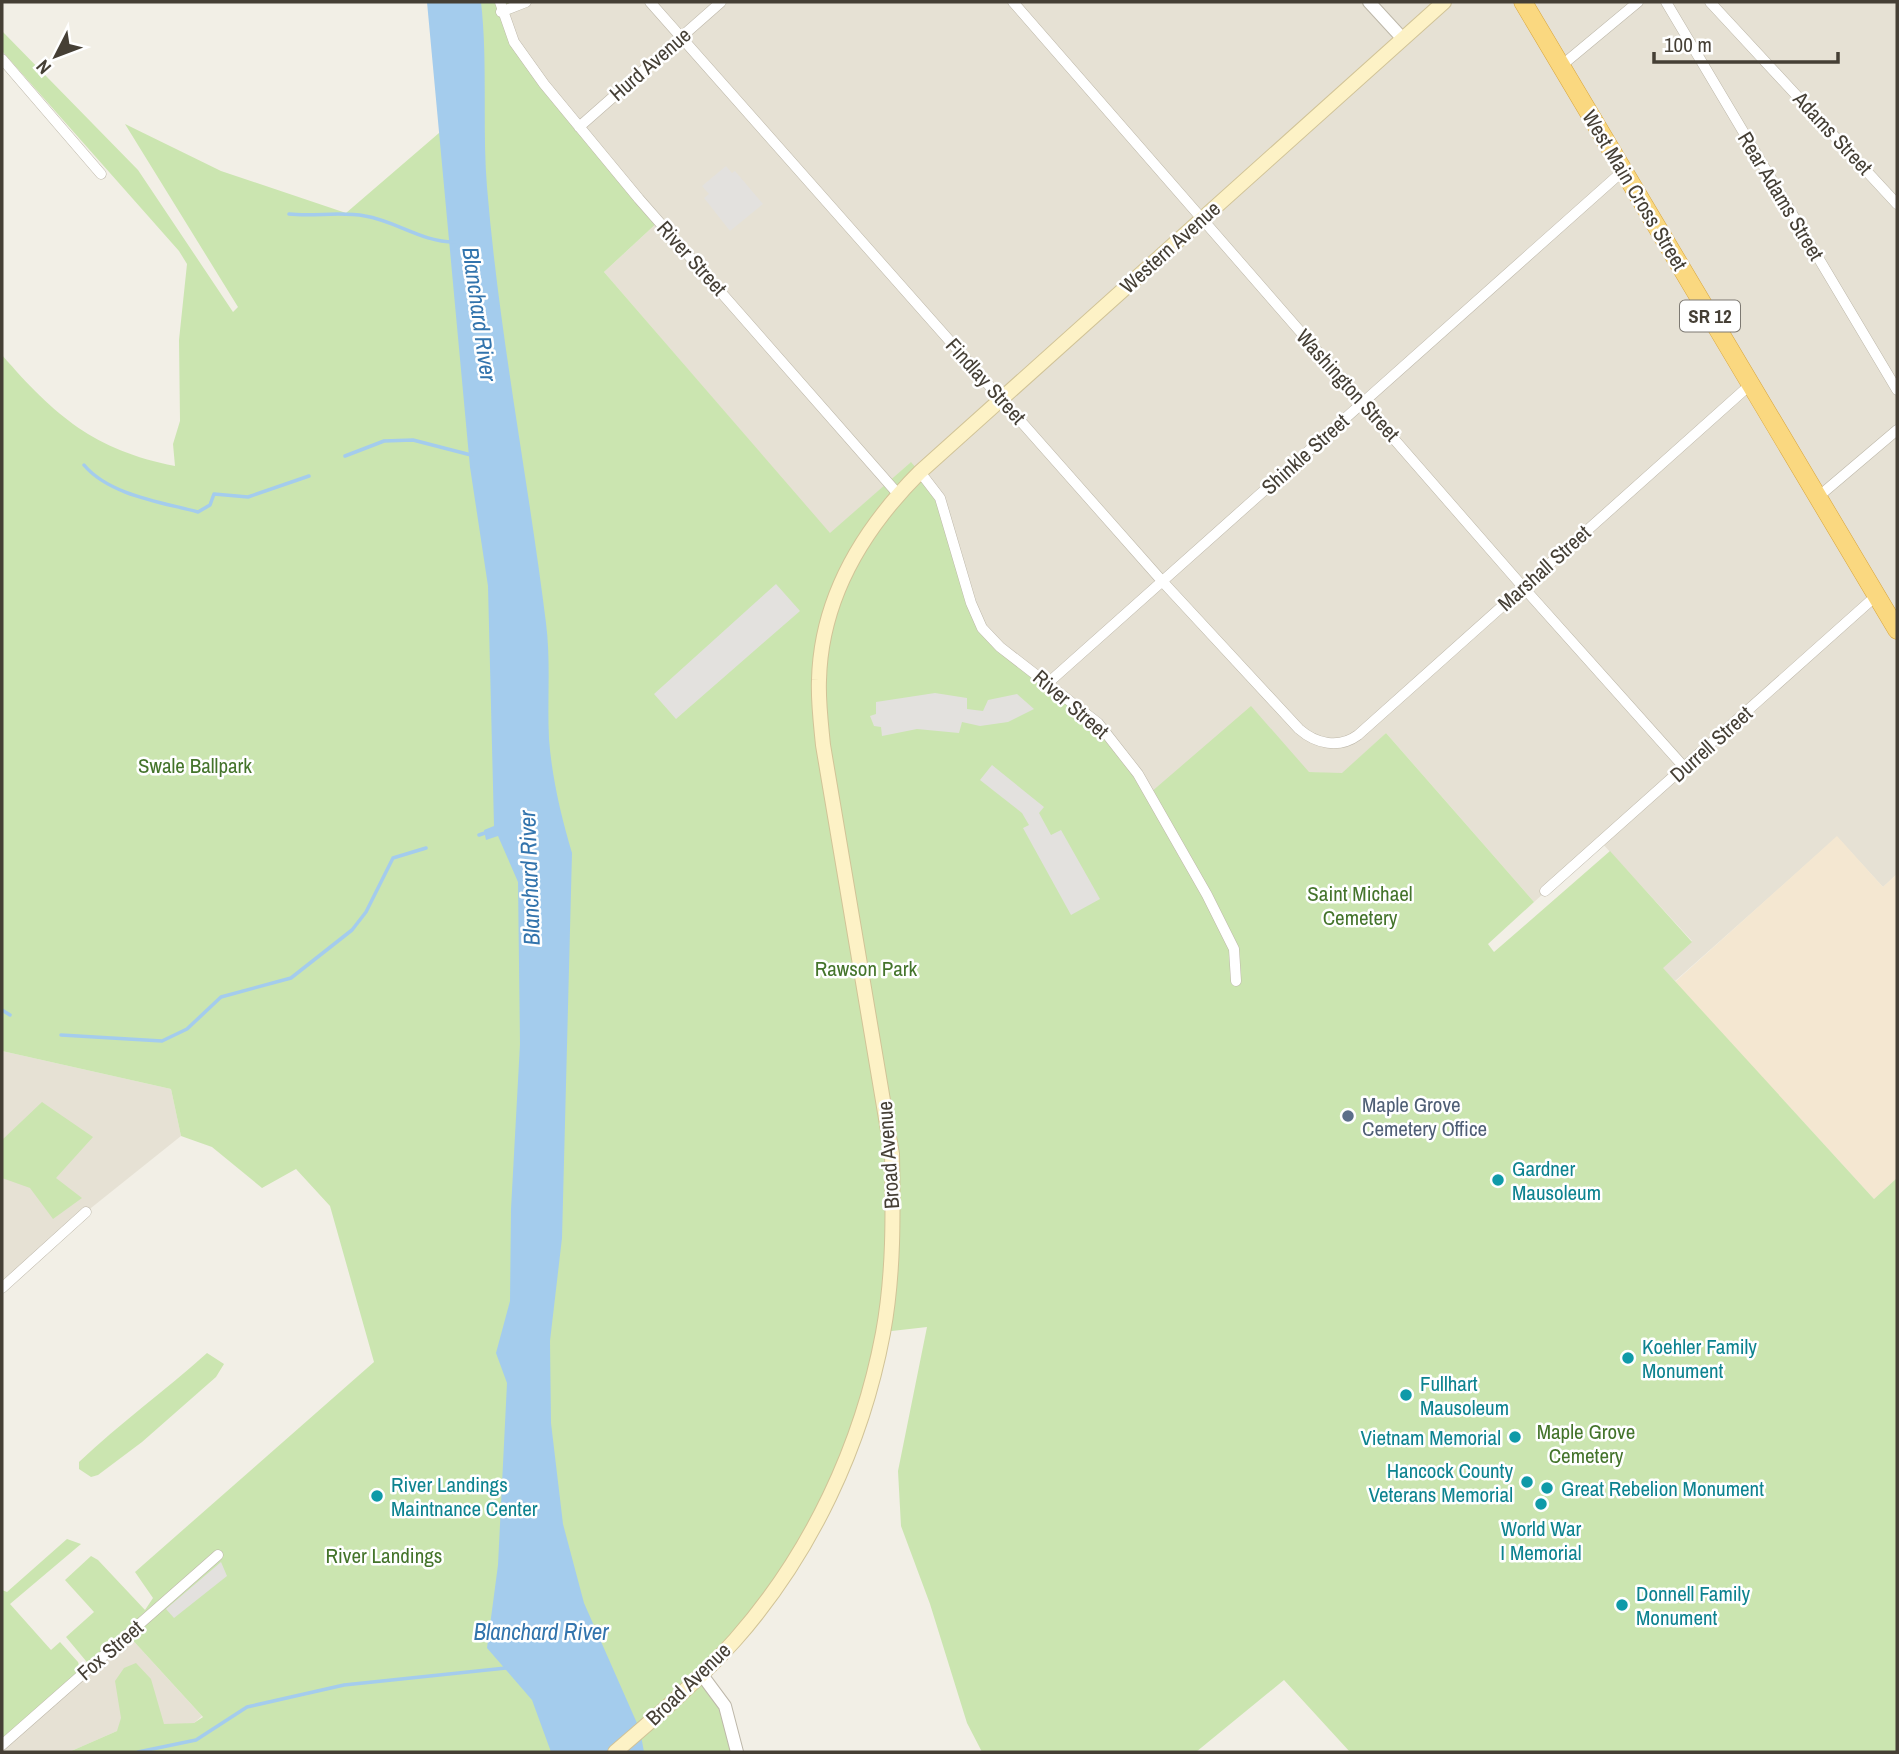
<svg xmlns="http://www.w3.org/2000/svg" width="1899" height="1754" viewBox="0 0 1899 1754" font-family="'Archivo Narrow',sans-serif">
<style>
.residential{fill:#e6e1d4}
.commercial{fill:#f4e7d1}
.green{fill:#cbe5b0}
.parking{fill:#e3e1de}
.water{fill:#a4cced}
.lines{fill:none;stroke-linecap:round;stroke-linejoin:round}
.stream{stroke:#a4cced;stroke-width:3.5}
.minor-casing{stroke:#bdb7a9;stroke-width:11}
.tertiary-casing{stroke:#bdb7a9;stroke-width:14}
.secondary-casing{stroke:#d1c397;stroke-width:16}
.trunk-casing{stroke:#d8a43a;stroke-width:19}
.minor{stroke:#fff;stroke-width:10}
.tertiary{stroke:#fff;stroke-width:12}
.secondary{stroke:#fdf2c6;stroke-width:14}
.trunk{stroke:#fad880;stroke-width:18}
.service-dot{fill:#5c6f8a;stroke:#fff;stroke-width:2.5}
.culture-dot{fill:#0f9aa8;stroke:#fff;stroke-width:2.5}
.labels{text-anchor:middle;dominant-baseline:central;stroke-width:5;stroke-linejoin:round;paint-order:stroke}
.shield{fill:#fff;stroke:#7d7972;stroke-width:2}
.shield-label{font-size:19px;font-weight:bold;fill:#453f35}
.street-label{font-size:21px;fill:#453f35;stroke:#fff}
.park-label{font-size:21px;fill:#44742b;stroke:#fff}
.service-label{font-size:21px;fill:#4e5e75;stroke:#fff;text-anchor:start}
.culture-label{font-size:21px;fill:#0d838f;stroke:#fff;text-anchor:start}
.water-label{font-size:23px;font-style:italic;fill:#3274ad;stroke:#fff}
</style>
<rect width="100%" height="100%" fill="#f2efe6"/>
<path class="residential" d="M526 2H1897V874L1883 887 1837 837 1675 981 1662 968 1692 941 1601 842 1534 902 1386 733 1342 774 1308 772 1150 794 987 635 910 463 830 534 604 272 659 221 579 127 503 20Z
M2 1051 171 1089 181 1136 86 1212 2 1288Z
M128 1635 202 1716 194 1723 117 1731 69 1752H2V1745Z"/>
<path class="commercial" d="M1837 836 1883 887 1897 874V1178L1874 1199 1675 982Z"/>
<path class="green" d="M437 2H526L503 20 514 42 659 221 604 272 830 533 911 462 935 490 982 628 1078 705 1150 793 1251 706 1309 772 1342 773 1386 733 1534 902 1488 944 1494 952 1610 851 1692 942 1663 968 1874 1199 1897 1178V1752H1350L1284 1680 1196 1752H982L967 1723 930 1604 901 1526 898 1471 927 1327 883 1332 845 1463 795 1560 702 1675 725 1706 737 1752H69L117 1731 121 1718 115 1681 124 1668 136 1663 151 1679 164 1724 194 1723 203 1717 128 1635 91 1667 66 1637 94 1612 65 1580 91 1556 98 1560 145 1610 153 1598 135 1572 374 1362 330 1206 296 1169 262 1188 212 1147 181 1136 171 1089 2 1051V355C55 416 94 450 175 466L173 444 180 421 179 340 187 264 179 251 2 51V31L138 170 233 312 238 307 125 124 221 171 346 213 439 133 454 128Z
M42 1102 93 1137 56 1178 82 1198 53 1219 30 1188 2 1178V1140Z
M207 1353 224 1364 216 1377 142 1442 98 1475 91 1477 79 1469V1462C120 1423 166 1390 207 1353Z
M67 1539 81 1544 10 1604 51 1650 60 1642 78 1662 82 1675 2 1745V1590L7 1592Z"/>
<path class="parking" d="M726 166 732 173 735 171 763 204 730 231 704 198 709 194 702 186Z
M776 584 800 611 676 719 654 694Z
M935 693 967 698V709L983 711 988 700 1017 694 1034 709 1008 722 980 726 962 722 959 733 917 729 882 736 881 727 874 726 870 716 876 714V702Z
M992 765 1044 807 1039 813 1051 835 1061 830 1100 899 1071 915 1023 828 1029 825 1022 813 980 780Z
M221 1562 227 1576 174 1618 166 1609Z"/>
<path class="water" d="M427 2H481C488 64 482 125 487 187 499 333 528 478 546 623 551 662 547 701 549 739 552 778 561 816 572 853L562 1238 550 1341 551 1423 563 1524 584 1603 640 1730 644 1752H551L532 1700 487 1648 498 1565 507 1383 496 1353 510 1301 511 1209 520 1044 518 882 498 836 486 840 484 830 494 826 488 586 470 467Z"/>
<g class="lines">
<path class="stream" d="M289 214C315 217 339 211 365 216 396 221 422 242 454 242
M345 456 384 441 413 440 471 455
M84 465C109 495 161 502 198 512L210 505 214 494 248 497 309 476
M479 835 485 833
M2 1010 10 1015
M61 1035 162 1041 187 1029 221 997 291 978 352 930 366 912 393 858 426 848
M138 1752 196 1740 247 1707 344 1685 506 1668"/>
<g class="minor-casing">
<path id="minor" d="M500 2 514 42 544 84 639 199 898 494
M650 2 1162 581 1299 729C1316 744 1339 749 1358 735L1751 384
M1013 2 1523 587 1684 767
M1666 2 1897 390
M1710 2 1897 204
M501 12 526 2
M2 59 101 174
M1561 66 1638 2
M579 127 721 2
M920 472 940 498 971 603 982 628 1000 647 1098 723 1138 774 1207 895 1234 949 1236 981
M1818 497 1897 430
M1048 683 1624 170
M1545 891 1877 595
M2 1288 86 1212
M2 1745 218 1555"/>
</g>
<g class="tertiary-casing">
<path id="tertiary" d="M1369 2 1403 39
M702 1675 725 1706 737 1752"/>
</g>
<g class="secondary-casing">
<path id="secondary" d="M615 1752C656 1717 699 1680 735 1640 811 1554 862 1445 883 1333 894 1274 893 1213 892 1154L823 745C821 724 818 701 819 680 821 597 863 529 920 472L1444 2"/>
</g>
<g class="trunk-casing">
<path id="trunk" d="M1523 2 1897 630"/>
</g>
<use href="#minor" class="minor"/>
<use href="#tertiary" class="tertiary"/>
<use href="#secondary" class="secondary"/>
<use href="#trunk" class="trunk"/>
</g>
<circle class="service-dot" cx="1348" cy="1116" r="7"/>
<g class="culture-dot">
<circle cx="1498" cy="1180" r="7"/>
<circle cx="1628" cy="1358" r="7"/>
<circle cx="1406" cy="1395" r="7"/>
<circle cx="1515" cy="1437" r="7"/>
<circle cx="1527" cy="1482" r="7"/>
<circle cx="1547" cy="1488" r="7"/>
<circle cx="377" cy="1496" r="7"/>
<circle cx="1541" cy="1504" r="7"/>
<circle cx="1622" cy="1605" r="7"/>
</g>
<g class="labels">
<rect class="shield" x="1680" y="300.5" width="60" height="31" rx="5"/>
<g class="shield-label">
<text x="1710" y="316">SR 12</text>
</g>
<g class="street-label">
<text transform="translate(650 64) rotate(-41)">Hurd Avenue</text>
<text transform="translate(1833 133) rotate(47)">Adams Street</text>
<text transform="translate(1635 190) rotate(59)">West Main Cross Street</text>
<text transform="translate(1781 196) rotate(59)">Rear Adams Street</text>
<text transform="translate(1170 247) rotate(-42)">Western Avenue</text>
<text transform="translate(692 258) rotate(48)">River Street</text>
<text transform="translate(986 381) rotate(48)">Findlay Street</text>
<text transform="translate(1348 385) rotate(48)">Washington Street</text>
<text transform="translate(1305 454) rotate(-42)">Shinkle Street</text>
<text transform="translate(1544 568) rotate(-42)">Marshall Street</text>
<text transform="translate(1071 704) rotate(41)">River Street</text>
<text transform="translate(1711 744) rotate(-42)">Durrell Street</text>
<text transform="translate(888 1155) rotate(-94)">Broad Avenue</text>
<text transform="translate(110 1650) rotate(-41)">Fox Street</text>
<text transform="translate(688 1684) rotate(-44)">Broad Avenue</text>
</g>
<g class="park-label">
<text x="195" y="765">Swale Ballpark</text>
<text x="1360" y="893">Saint Michael<tspan x="1360" dy="24">Cemetery</tspan></text>
<text x="866" y="968">Rawson Park</text>
<text x="1586" y="1431">Maple Grove<tspan x="1586" dy="24">Cemetery</tspan></text>
<text x="384" y="1555">River Landings</text>
</g>
<g class="service-label">
<text x="1362" y="1104">Maple Grove<tspan x="1362" dy="24">Cemetery Office</tspan></text>
</g>
<g class="culture-label">
<text x="1512" y="1168">Gardner<tspan x="1512" dy="24">Mausoleum</tspan></text>
<text x="1642" y="1346">Koehler Family<tspan x="1642" dy="24">Monument</tspan></text>
<text x="1420" y="1383">Fullhart<tspan x="1420" dy="24">Mausoleum</tspan></text>
<text x="1501" y="1437" text-anchor="end">Vietnam Memorial</text>
<text x="1513" y="1470" text-anchor="end">Hancock County<tspan x="1513" dy="24">Veterans Memorial</tspan></text>
<text x="391" y="1484">River Landings<tspan x="391" dy="24">Maintnance Center</tspan></text>
<text x="1561" y="1488">Great Rebelion Monument</text>
<text x="1541" y="1528" text-anchor="middle">World War<tspan x="1541" dy="24">I Memorial</tspan></text>
<text x="1636" y="1593">Donnell Family<tspan x="1636" dy="24">Monument</tspan></text>
</g>
<g class="water-label">
<text transform="translate(480 314) rotate(82)">Blanchard River</text>
<text transform="translate(529 878) rotate(-92)">Blanchard River</text>
<text x="541" y="1631">Blanchard River</text>
</g>
</g>
<rect width="1899" height="1754" fill="none" stroke="#453f35" stroke-width="7"/>
<g transform="translate(56 56) rotate(228)" stroke="#ffffff" stroke-width="5" paint-order="stroke">
<path d="M0-5L12 26L0 18L-12 26Z" fill="#453f35"/>
<text y="-10" font-size="19" font-weight="bold" text-anchor="middle" fill="#453f35">N</text>
</g>
<path d="M1654 52v10h184v-10" fill="none" stroke="#453f35" stroke-width="3.5"/>
<text x="1664" y="52" font-size="21" fill="#453f35" stroke="#ffffff" stroke-width="5" paint-order="stroke">100 m</text>
</svg>
